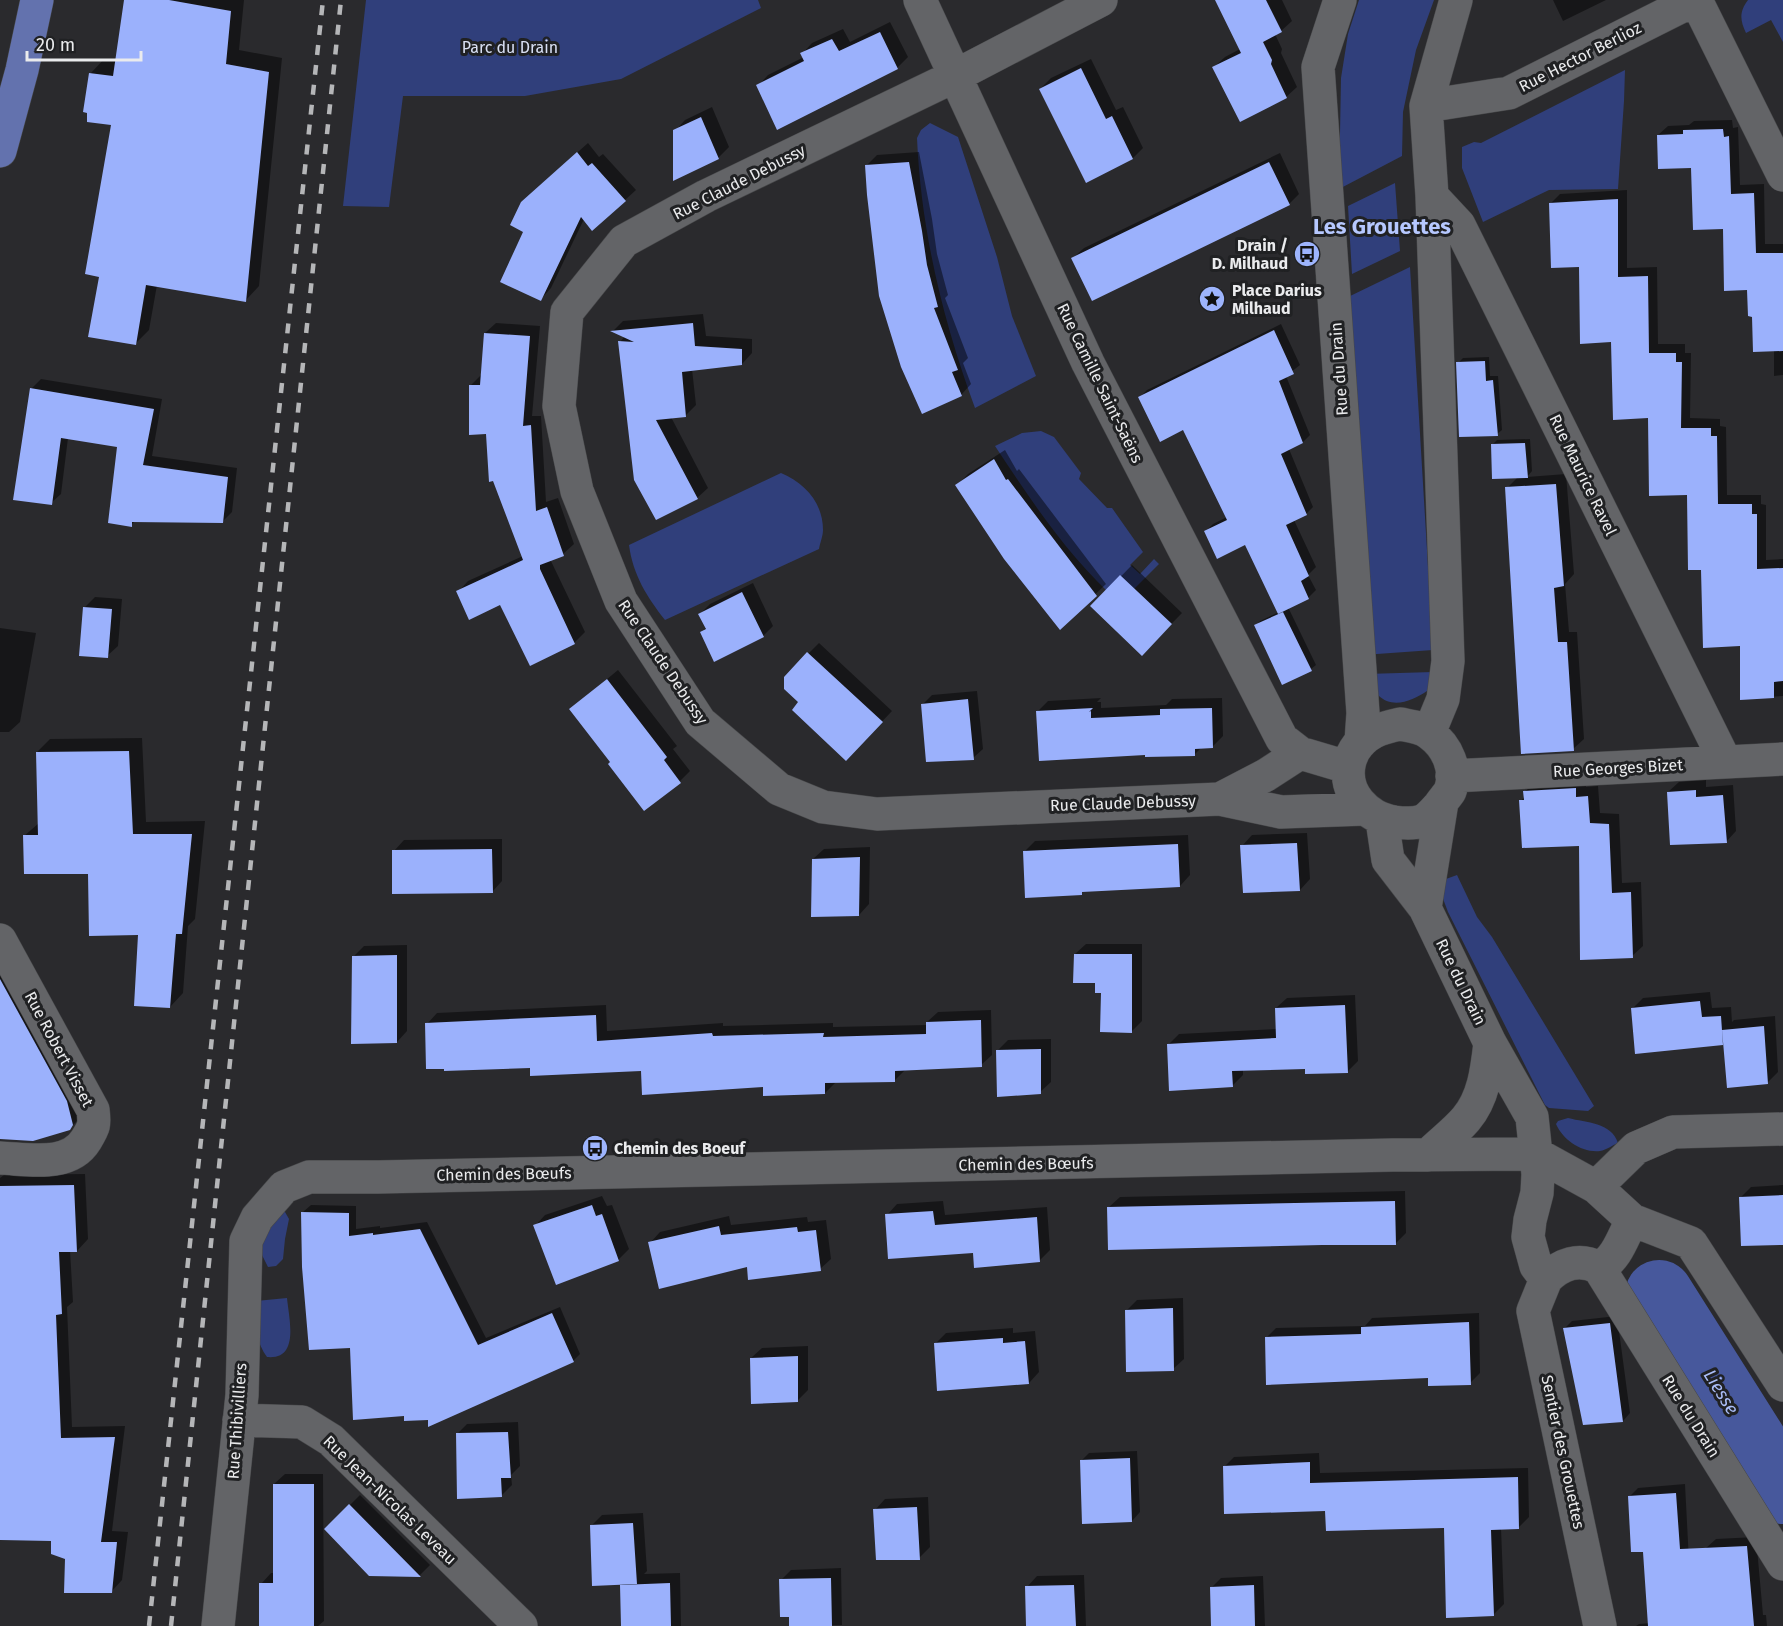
<svg xmlns="http://www.w3.org/2000/svg" width="1783" height="1626" viewBox="0 0 1783 1626" font-family="'Fira Sans',sans-serif">
<style>
.green{fill:#303f7b}
.shadow{fill:#0007}
.lines{fill:none;stroke-linecap:round;stroke-linejoin:round}
.river{stroke:#47589c;stroke-width:68}
.building{fill:#9bb1fc}
.minor-casing{stroke:#464749;stroke-width:34}
.major-casing{stroke:#464749;stroke-width:34}
.minor{stroke:#636467;stroke-width:33}
.major{stroke:#6372ae;stroke-width:33}
.rail{stroke:#b5b6b8;stroke-width:4.5;stroke-dasharray:10 10;stroke-linecap:butt}
.labels{text-anchor:middle;dominant-baseline:central;stroke-width:6;stroke-linejoin:round;paint-order:stroke}
.park-label{font-size:16px;fill:#d9e0f4;stroke:#202123}
.street-label{font-size:16px;fill:#eaebed;stroke:#202123}
.poi-label{font-size:16px;font-weight:bold;fill:#eaebed;stroke:#202123;text-anchor:start}
.water-label{font-size:18px;font-style:italic;fill:#aabdf6;stroke:#202123}
.district-label{font-size:22px;font-weight:bold;fill:#b6c8ff;stroke:#202123}
</style>
<rect width="100%" height="100%" fill="#2a2a2d"/>
<path class="green" d="M366 0H758L761 8 621 79 525 96H403L389 207 343 206Z
M1359 0H1434L1416 50 1403 112 1402 156 1339 189 1341 78 1348 34Z
M1748 0H1783V42L1771 20 1746 33C1740 20 1739 12 1748 0Z
M1625 70 1624 101 1618 189 1549 190 1483 222 1462 168V147L1474 142 1481 143Z
M930 123 958 137 997 257 1012 316 1036 376 975 408C943 321 921 231 917 138L921 130Z
M1395 183 1400 251 1352 274 1348 206Z
M1410 267 1433 650 1363 655 1346 298Z
M1041 431 1054 437 1081 473 1079 479 1107 508H1112L1143 552 1130 565 1140 574 1154 559 1159 564 1120 603C1069 558 1032 502 995 446L1022 433Z
M781 473C805 483 823 503 823 530 823 536 820 543 819 549L665 620C647 597 633 575 629 545Z
M1433 672 1427 691C1413 700 1393 710 1378 695 1373 690 1370 680 1366 674Z
M1457 875 1477 917 1492 937 1594 1106 1588 1111 1549 1108 1545 1105 1448 912 1442 896 1446 879Z
M1568 1118C1587 1123 1611 1122 1618 1143 1612 1145 1607 1150 1600 1151 1582 1153 1563 1140 1556 1124L1558 1121Z
M278 1211 285 1212 289 1219 285 1239 283 1259 276 1266 268 1267 261 1253 267 1219Z
M287 1298C289 1319 300 1360 267 1357 254 1339 256 1322 256 1301Z"/>
<path class="shadow" d="M126 0H244L239 50 282 58 259 286 246 300 157 285 149 330 135 344 101 276 113 124 91 73 104 59 117 61Z
M1217 0H1282L1292 21 1281 31 1275 34 1282 49 1281 53 1297 87 1286 97 1214 67 1225 57 1240 49Z
M1553 0H1606L1563 21Z
M890 22 908 57 897 68 758 86 768 75 804 57 802 54 812 43 843 29 850 42Z
M1091 59 1116 110 1123 107 1143 148 1133 158 1040 89 1051 78Z
M712 107 729 147 718 158 675 131 685 120Z
M1732 120 1733 128 1738 127 1740 185 1764 184 1765 244H1783V375L1774 376V350L1753 315 1748 289 1725 227 1693 167 1658 135 1668 126 1689 125 1694 121Z
M588 143 599 157 603 154 636 190 625 200 584 219 551 288 541 299 525 231 533 192Z
M919 152 932 219 937 254 948 295 945 298 968 358 963 363 971 384 961 395 867 165 877 155Z
M1280 153 1299 194 1289 204 1073 258 1084 248Z
M1627 190V268L1657 267 1658 344H1685V353H1691L1690 418 1720 419V426L1726 427 1727 495H1761V504L1766 505V560L1783 559V696L1742 698V645L1702 569 1688 493 1613 341 1581 266 1551 203 1560 194Z
M703 314 706 336 752 339V353L742 364 692 369 696 405 685 416 671 417 708 488 697 498 657 518 620 342 625 336 613 331 623 321Z
M496 323 540 326 532 416H541L546 502 558 498 574 544 563 554 550 559 585 632 574 643 500 603 458 592 468 581 523 556 487 432 470 386 481 375 485 333Z
M1281 324 1300 365 1286 376 1310 435 1303 442 1289 449 1313 507 1306 514 1294 520 1316 567 1308 575 1316 590 1308 598 1288 607 1316 665 1311 669 1256 626 1260 621 1279 612 1245 543 1206 531 1213 524 1227 517 1183 428 1140 397 1147 390Z
M1489 357 1490 376H1498L1502 430 1497 434 1458 363 1463 358Z
M41 379 162 399 152 456 237 468 232 512 222 522 135 521 131 525 119 446 68 438 61 494 51 503 31 389Z
M1530 439 1532 471 1527 477 1566 474 1574 574 1565 584 1569 632H1577L1584 739 1573 749 1507 488 1518 477 1492 445 1497 440Z
M1005 450 1017 471 1019 469 1106 584 1060 628 957 485 968 474Z
M1132 565 1182 613 1142 654 1092 606Z
M753 583 773 626 763 636 701 632 707 627 700 614 710 604Z
M95 597 122 599 118 646 107 656 84 608Z
M0 628 36 633 20 722 9 732H0Z
M819 643 892 711 856 749 801 702 785 677Z
M618 670 677 746 673 749 690 771 680 781 612 762 571 709Z
M977 691 983 749 973 758 923 704 932 695Z
M1101 698 1097 702H1101V708L1166 705 1172 699 1222 698 1223 736 1212 747H1202L1194 755 1146 754 1038 711 1048 701Z
M142 738 146 822 205 821 195 919 188 926 183 993 170 1007 140 933 89 873 24 836 39 823 37 752 50 739Z
M1586 779V787L1598 786 1600 813 1619 814 1622 883 1641 882 1643 946 1632 956 1580 844 1521 801 1525 796V792L1535 781Z
M1706 780V787L1733 785 1736 831 1726 842 1668 792 1679 782Z
M1307 833 1310 879 1300 890 1242 846 1252 835Z
M1188 835 1190 875 1180 886 1084 890 1081 893 1024 852 1035 841Z
M502 839V881L492 892 394 851 404 840Z
M870 847 869 904 859 915 813 859 824 849Z
M1086 944H1142V1021L1132 1031 1075 954Z
M407 945V1031L397 1042 354 956 364 946Z
M0 947 81 1117 69 1129 0 1138Z
M1710 992 1712 1008 1731 1007 1732 1022 1734 1020 1775 1016 1778 1072 1768 1082 1724 1041 1722 1044 1633 1008 1643 998Z
M1355 995 1358 1061 1348 1071 1307 1067 1243 1069V1075L1233 1085 1168 1045 1179 1034 1277 1029 1276 1008 1287 998Z
M606 1005 607 1031 723 1023V1026L833 1023V1027L927 1025V1022L938 1012 991 1010 992 1055 981 1065 906 1069 895 1080 836 1082 825 1093 642 1069 531 1066 427 1024 437 1013Z
M1051 1039V1082L1040 1092 998 1050 1008 1040Z
M85 1174 88 1239 77 1251 70 1250 73 1302 67 1307 72 1427 125 1426 112 1531 128 1532 122 1580 111 1592 67 1558 53 1539 0 1538V1178L4 1175Z
M1783 1185V1243L1741 1197 1751 1187Z
M1405 1191 1406 1233 1395 1244 1109 1207 1120 1197Z
M602 1196 607 1206 612 1205 629 1249 618 1260 535 1226 545 1215Z
M943 1201 945 1215 1047 1207 1050 1250 1039 1261 974 1251 887 1215 897 1204Z
M311 1205 356 1206V1229L380 1226V1228L427 1222 486 1338 560 1307 580 1354 573 1361 429 1418 405 1414 351 1347 303 1212Z
M729 1216 731 1225 807 1217 808 1222 826 1220 831 1259 820 1269 748 1265 650 1243 660 1232Z
M1183 1298 1184 1359 1173 1369 1126 1311 1137 1300Z
M1479 1313 1480 1373 1470 1383 1430 1377 1266 1338 1276 1328 1365 1326 1372 1318Z
M1617 1316 1630 1413 1623 1421 1564 1329 1572 1321Z
M1013 1328V1333L1035 1331 1039 1372 1029 1383 936 1343 946 1333Z
M808 1346V1390L797 1401 751 1358 762 1348Z
M518 1422 520 1466 511 1475 512 1485 502 1495 457 1434 467 1424Z
M1137 1451 1140 1512 1132 1521 1081 1461 1089 1453Z
M1319 1453 1320 1473 1528 1468 1529 1517 1519 1527 1501 1528 1504 1604 1494 1614 1445 1526 1327 1509 1224 1467 1234 1457Z
M285 1474H323L324 1621 318 1626H265L261 1584 271 1573H274V1484Z
M1685 1484 1689 1561 1644 1550 1629 1497 1638 1488Z
M360 1495 430 1565 420 1575 369 1574 326 1529Z
M928 1497 930 1547 919 1558 875 1510 885 1499Z
M643 1513 647 1571 644 1574 680 1573 681 1626H622L621 1585 624 1583 591 1526 602 1515Z
M1756 1537 1763 1615H1766L1767 1626H1636L1639 1624 1712 1618 1706 1548 1716 1539Z
M841 1568 842 1625 791 1626 790 1615 781 1580 791 1570Z
M1084 1575 1086 1626H1028L1027 1587 1037 1576Z
M1263 1576 1265 1626H1213L1211 1588 1221 1578Z"/>
<g class="lines">
<path class="river" d="M1659 1294 1783 1490"/>
</g>
<path class="building" d="M124 0H169L231 11 226 64 269 72 246 302 146 285 136 345 88 337 99 277 85 274 111 125 87 122V113L83 112 89 73 113 76Z
M1215 0H1266L1282 32 1263 42 1272 60 1271 64 1287 98 1240 122 1212 67 1241 53Z
M880 32 898 69 777 130 756 85 804 61 800 53 832 39 839 51Z
M1081 68 1106 119 1112 116 1133 159 1086 183 1039 89Z
M701 117 719 159 673 181V130Z
M1723 129 1724 137 1729 136 1731 194 1754 193 1756 253H1783V351L1753 352 1752 317 1748 316 1747 290 1724 291 1723 229 1693 230 1691 168 1658 169 1657 135 1683 134V130Z
M577 152 588 166 592 163 626 201 592 231 581 217 541 301 500 282 523 232 510 225 521 202Z
M909 162 922 231 927 265 938 307 934 308 958 370 952 372 962 396 922 414 901 367 879 296 867 195 865 165Z
M1269 162 1290 205 1092 301 1071 258Z
M1618 199V277L1648 276 1649 353H1676V362H1682L1681 428H1711V436H1717L1718 504H1752V514H1757V569L1783 568V681L1774 682V698L1740 700V646L1703 648 1701 570H1688L1687 495 1649 496 1648 418 1613 420 1611 342 1580 344 1579 267 1551 268 1549 203Z
M693 323 695 346 742 349V365L682 372 686 417 656 420 698 499 656 520 634 480 618 341 634 342 610 331Z
M1274 330 1294 374 1279 381 1303 443 1281 454 1307 515 1286 525 1309 576 1301 581 1309 599 1278 614 1245 545 1217 559 1204 531 1227 520 1183 430 1160 442 1138 397Z
M484 333 530 336 523 426 531 425 536 511 547 507 564 556 540 565V569L575 644 530 666 500 605 469 620 456 591 523 560 493 481 489 482 486 434 469 435V385H480Z
M1485 361 1486 381 1493 380 1498 436 1459 437 1456 362Z
M30 388 154 409 143 465 228 477 223 523 132 522V527L108 523 117 447 61 438 52 505 13 500Z
M1525 443 1528 478 1492 479 1491 444Z
M994 459 1006 480 1008 479 1097 596 1060 630 1004 559 955 485Z
M1556 484 1564 586 1554 588 1558 642H1567L1574 751 1521 754 1505 487Z
M1120 575 1172 624 1142 656 1090 606Z
M742 592 764 637 714 662 700 632 706 629 698 614Z
M83 607 112 609 108 658 79 656Z
M1283 612 1312 671 1282 685 1254 625Z
M807 652 883 722 846 761 792 710 798 702 784 689V677Z
M607 679 667 757 664 760 681 783 644 811 608 764 610 762 569 709Z
M968 699 974 760 926 762 921 704Z
M1093 708 1089 712 1091 711V718L1160 715V709L1212 708 1213 748 1195 749V756L1145 757V755L1039 761 1036 711Z
M129 751 133 834H192L182 934H176L170 1008 134 1006 138 935 89 936 88 874H24L23 835H38L36 752Z
M1576 788V797L1588 796 1590 823 1609 824 1612 893 1631 892 1633 958 1580 960 1579 846 1522 848 1519 800H1524L1523 791Z
M1696 790V797L1723 795 1727 843 1670 845 1667 792Z
M1297 843 1300 891 1243 893 1240 845Z
M1178 844 1180 887 1082 892V895L1025 898 1023 851Z
M492 849 493 893 392 894V850Z
M860 857 859 916 811 917 812 859Z
M1074 954H1132V1033L1100 1032 1101 993H1095V983H1073Z
M397 955V1043L351 1044 352 956Z
M0 979 67 1101 73 1125 70 1130 33 1141 0 1139Z
M1700 1001 1702 1017 1721 1016 1723 1045 1635 1054 1631 1008Z
M1345 1005 1348 1073 1305 1074V1069L1232 1071 1233 1087 1169 1091 1167 1044 1276 1038 1275 1008Z
M596 1015 597 1041 712 1033 713 1036 824 1033 823 1037 926 1034V1022L981 1020 982 1067 895 1071V1082L825 1083V1094L763 1096V1087L642 1095 641 1071 530 1076V1068L444 1071V1069H426L425 1023Z
M1764 1026 1768 1084 1727 1088 1722 1030Z
M1041 1049V1094L997 1097 996 1050Z
M74 1185 77 1252H59L62 1314 56 1315 61 1438 115 1437 101 1542H117L112 1593H64L65 1559 51 1554V1541L0 1540V1186Z
M1783 1195V1245L1741 1246 1739 1197Z
M1395 1201 1396 1245H1322L1108 1250 1107 1207Z
M592 1205 596 1216 602 1214 619 1261 556 1285 533 1225Z
M933 1211 935 1225 1037 1217 1040 1262 974 1268 973 1253 888 1259 885 1214Z
M301 1212 349 1213V1236L373 1233V1235L420 1229 478 1345 552 1313 574 1362 428 1427V1420L404 1421V1416L353 1420 350 1348 309 1350 302 1267Z
M719 1226 721 1235 797 1227 798 1232 816 1230 821 1271 748 1280 747 1267 659 1289 648 1242Z
M1173 1308 1174 1371 1126 1372 1125 1310Z
M1469 1322 1471 1385 1428 1386V1378L1266 1385 1265 1337 1361 1334V1327Z
M1610 1323 1623 1422 1583 1425 1563 1328Z
M1003 1338V1343L1025 1341 1029 1384 937 1391 934 1343Z
M798 1356V1402L751 1404 750 1358Z
M508 1432 511 1478H501L502 1497 457 1499 456 1433Z
M1130 1458 1132 1522 1082 1524 1080 1460Z
M1310 1462V1483L1518 1477 1519 1529 1491 1530 1494 1616 1446 1618 1444 1528 1326 1531 1325 1511 1224 1514 1223 1466Z
M273 1484H314V1626H259V1583H273Z
M1676 1493 1680 1549 1747 1546 1754 1626H1648L1643 1552H1631L1628 1496Z
M349 1504 421 1577 369 1576 324 1529Z
M917 1507 920 1560H876L873 1509Z
M633 1523 637 1584 592 1586 590 1525Z
M831 1578 832 1626H789V1617H780L779 1579Z
M670 1583 671 1626H621L620 1585Z
M1074 1585 1076 1626H1026L1025 1586Z
M1254 1585 1255 1626H1211L1210 1587Z"/>
<g class="lines">
<g class="minor-casing">
<path id="minor" d="M920 0 1088 363 1282 739 1300 753 1347 767
M1101 0 955 76 706 196 624 241 567 312 559 406 577 491 621 601 700 722 779 789 823 807 877 814 1220 799 1266 775 1300 753
M1340 0 1318 67 1363 713 1361 742
M1696 0 1783 175
M1426 106 1509 93 1694 0
M1432 196 1459 225 1725 761
M1400 724C1410 726 1422 727 1430 734 1447 746 1458 770 1450 791 1447 796 1442 801 1439 806 1434 811 1429 818 1422 821 1414 824 1402 823 1394 822 1380 819 1369 814 1359 802 1340 779 1347 746 1374 732 1382 728 1391 726 1400 724Z
M1429 733 1443 699 1448 661 1432 196 1426 106 1456 0
M1452 776 1783 759
M1220 799 1281 812 1365 809
M1382 820 1388 860 1425 908 1490 1043 1532 1117 1538 1174 1537 1193 1530 1220 1528 1237 1536 1266 1546 1279C1561 1264 1579 1257 1599 1268 1617 1259 1623 1237 1632 1220L1596 1187
M1425 908 1442 802
M0 940 93 1110C95 1125 94 1127 86 1140 69 1168 28 1159 0 1158
M1428 1155C1440 1143 1455 1132 1466 1119 1484 1098 1487 1069 1490 1043
M1632 1220 1691 1243 1783 1385
M1599 1268 1783 1564
M1546 1279 1533 1311 1600 1626
M239 1420 302 1422 331 1440 521 1626
M218 1626 242 1395 246 1241 257 1218 284 1187 309 1177H378L1393 1155 1536 1154 1596 1187 1636 1148 1673 1132 1783 1129"/>
</g>
<g class="major-casing">
<path id="major" d="M0 151 22 70 37 0"/>
</g>
<use href="#minor" class="minor"/>
<use href="#major" class="major"/>
<path class="rail" d="M149 1626 323 0
M171 1626 341 0"/>
</g>
<defs>
<g id="bus-disc" transform="scale(1.35)"><circle r="9.5" fill="#9db4fd" stroke="#202123"/><path d="M-5-6H5V4H4V6H2V4H-2V6H-4V4H-5ZM-3.5-4V0h7V-4ZM-3.5 1.2v1.5H-2V1.2ZM2 1.2v1.5H3.5V1.2Z" fill="#111"/></g>
<g id="sight-disc" transform="scale(1.35)"><circle r="9.5" fill="#9db4fd" stroke="#202123"/><path d="M0-6L1.8-2.2L6-1.7L2.9 1.2L3.7 5.4L0 3.3L-3.7 5.4L-2.9 1.2L-6-1.7L-1.8-2.2Z" fill="#111"/></g>
</defs>
<g fill-rule="evenodd">
<use href="#bus-disc" x="1307" y="254"/>
<use href="#sight-disc" x="1212" y="299"/>
<use href="#bus-disc" x="595" y="1148"/>
</g>
<g class="labels">
<g class="park-label">
<text x="510" y="47">Parc du Drain</text>
</g>
<g class="street-label">
<text transform="translate(1580 57) rotate(-27)">Rue Hector Berlioz</text>
<text transform="translate(739 182) rotate(-27)">Rue Claude Debussy</text>
<text transform="translate(1339 369) rotate(-94)">Rue du Drain</text>
<text transform="translate(1100 383) rotate(64)">Rue Camille Saint-Saëns</text>
<text transform="translate(1583 475) rotate(64)">Rue Maurice Ravel</text>
<text transform="translate(663 662) rotate(56)">Rue Claude Debussy</text>
<text transform="translate(1618 768) rotate(-3)">Rue Georges Bizet</text>
<text transform="translate(1123 803) rotate(-2)">Rue Claude Debussy</text>
<text transform="translate(1461 982) rotate(64)">Rue du Drain</text>
<text transform="translate(59 1049) rotate(62)">Rue Robert Visset</text>
<text transform="translate(1026 1164) rotate(-1)">Chemin des Bœufs</text>
<text transform="translate(504 1174) rotate(-1)">Chemin des Bœufs</text>
<text transform="translate(1691 1416) rotate(58)">Rue du Drain</text>
<text transform="translate(237 1421) rotate(-86)">Rue Thibivilliers</text>
<text transform="translate(1563 1452) rotate(78)">Sentier des Grouettes</text>
<text transform="translate(390 1500) rotate(44)">Rue Jean-Nicolas Leveau</text>
</g>
<g class="poi-label">
<text x="1288" y="245" text-anchor="end">Drain /<tspan x="1288" dy="18">D. Milhaud</tspan></text>
<text x="1232" y="290">Place Darius<tspan x="1232" dy="18">Milhaud</tspan></text>
<text x="614" y="1148">Chemin des Boeuf</text>
</g>
<g class="water-label">
<text transform="translate(1721 1392) rotate(58)">Liesse</text>
</g>
<g class="district-label">
<text x="1382" y="226">Les Grouettes</text>
</g>
</g>
<path d="M27 51v9h114v-9" fill="none" stroke="#eaebed" stroke-width="3"/>
<text x="36" y="51" font-size="18" fill="#eaebed" stroke="#202123" stroke-width="4.5" paint-order="stroke">20 m</text>
</svg>
